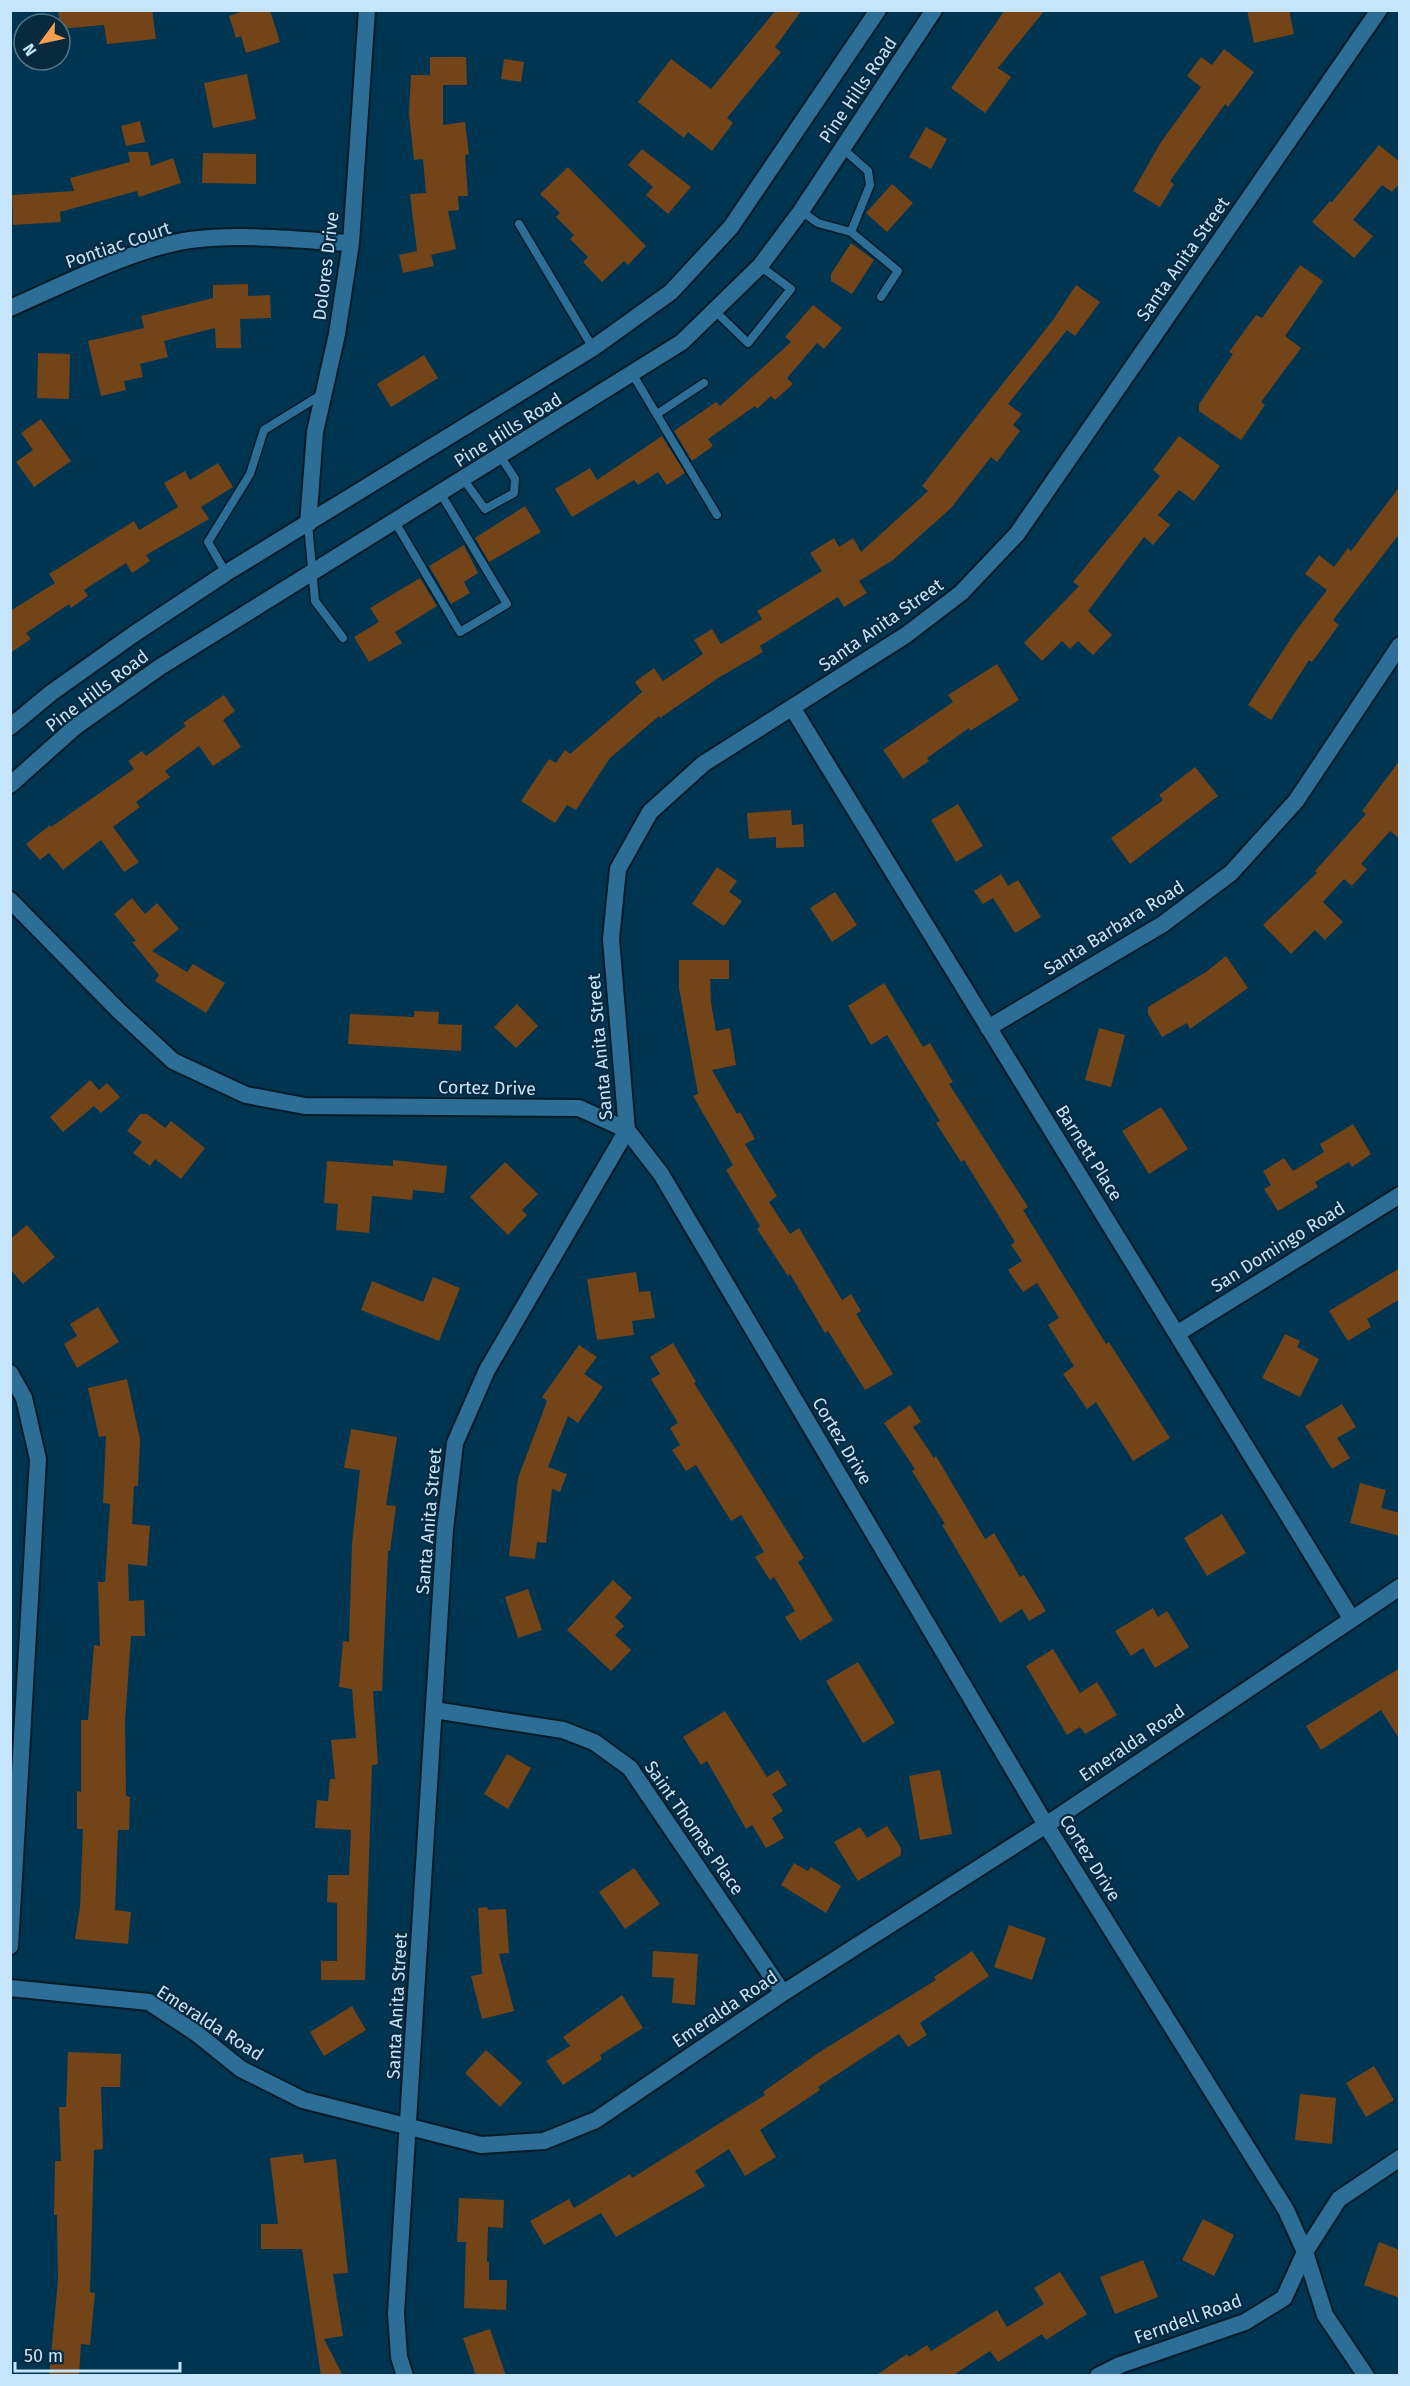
<svg xmlns="http://www.w3.org/2000/svg" width="1410" height="2386" viewBox="0 0 1410 2386" font-family="'Fira Sans',sans-serif">
<style>
.building{fill:#724418}
.lines{fill:none;stroke-linecap:round;stroke-linejoin:round}
.service-casing{stroke:#071b28;stroke-width:11}
.minor-casing{stroke:#071b28;stroke-width:20}
.secondary-casing{stroke:#071b28;stroke-width:20}
.service{stroke:#2d6e97;stroke-width:8}
.minor{stroke:#2d6e97;stroke-width:16}
.secondary{stroke:#2d6e97;stroke-width:16}
.labels{text-anchor:middle;dominant-baseline:central;stroke-width:4.5;stroke-linejoin:round;paint-order:stroke}
.street-label{font-size:18px;fill:#c5e5fc;stroke:#072a3f}
</style>
<rect width="100%" height="100%" fill="#003552"/>
<path class="building" d="M58 10H152L156 39 107 44 104 25 60 29Z
M246 10H270L280 42 246 53 241 36 236 38 229 16Z
M776 10H802L775 47 781 52 727 118 733 123 712 151 688 132 684 138 638 102 671 59 711 89Z
M1005 10H1045L998 68 1011 77 985 113 951 88Z
M1247 10H1289L1294 34 1254 43Z
M1224 49 1254 72 1228 107 1225 104 1170 181 1174 184 1160 207 1133 191 1161 142 1201 87 1187 76 1201 57 1212 65Z
M430 57H466L467 85H443V125L465 122 469 154 465 155 468 196H458L459 210 448 211 456 249 431 255 434 266 403 273 399 255 417 251 410 194 426 193 423 159 414 160 409 114 411 75H430Z
M504 59 524 62 521 82 501 79Z
M247 74 256 119 213 128 204 83Z
M140 121 145 142 126 146 121 126Z
M926 127 947 139 931 169 909 157Z
M1379 145 1400 162V183L1392 192 1382 185 1353 220 1373 236 1354 258 1312 222 1330 201 1332 202Z
M642 149 691 187 668 214 646 195 653 187 628 165Z
M128 152H148L151 166 173 158 181 183 139 197 137 191 60 212 61 222 13 225 12 195 74 191 70 178 130 162Z
M203 153 256 154V184L202 183Z
M568 167 646 246 628 265 624 261 602 282 583 262 588 257 570 239 574 235 556 217 560 213 540 194Z
M892 184 913 203 887 232 866 213Z
M851 243 874 260 852 294 831 281V274Z
M1300 265 1323 281 1285 336 1301 348 1261 402 1265 405 1241 440 1199 411V404L1233 354 1229 352 1256 315 1262 318Z
M248 284V296L270 295 271 318 240 319 241 348H216L215 328 164 341 168 357 140 364 143 377 124 381 126 390 101 396 88 341 144 328 141 316 213 298V285Z
M1076 285 1100 302 1075 336 1067 330 1008 404 1022 414 1013 425 1020 431 997 462 991 457 951 508 893 560 859 581 867 593 844 607 838 597 760 646 763 652 718 678 660 718 659 716 610 758 576 810 567 805 555 823 521 801 549 759 556 763 565 750 570 754 642 692 635 682 654 668 663 681 703 654 694 640 712 629 721 644 762 619 757 611 822 571 810 553 834 538 839 547 853 538 861 552 928 491 922 486 1053 320Z
M813 305 842 328 824 349 817 343 787 378 793 384 775 400 771 396 757 409 755 406 708 439 713 446 692 461 674 431 716 402 720 406 791 342 785 337Z
M38 353 70 354 69 399 37 398Z
M424 355 438 378 391 407 377 384Z
M41 419 71 461 34 487 16 462 33 450 21 433Z
M662 436 685 473 667 485 658 472 638 485 634 480 572 517 555 489 590 468 597 480Z
M1179 436 1220 466 1194 501 1179 490 1158 515 1170 525 1153 545 1144 537 1088 611 1112 635 1093 655 1078 641 1070 649 1062 641 1042 661 1024 643 1079 586 1073 582 1160 476 1153 470Z
M218 463 233 487 201 507 209 519 146 555 150 561 132 573 126 563 84 590 88 596 71 608 69 604 26 633 31 639 10 653V611L55 583 49 574 134 521 139 530 178 507 164 483 185 471 190 480Z
M1400 486V533L1333 620 1339 625 1312 662 1309 660 1271 720 1248 705 1295 632 1327 590 1305 574 1319 555 1334 567 1348 548 1351 551Z
M525 506 541 532 489 562 475 538Z
M464 545 478 573 464 582 470 593 451 604 429 566Z
M420 578 437 606 395 632 402 643 369 662 354 637 379 622 370 608Z
M997 664 1019 700 970 731 969 728 927 758 929 761 903 779 883 750 953 702 948 695Z
M224 695 235 711 223 720 241 747 213 766 199 746 165 771 170 777 136 802 140 807 113 827 139 862 124 872 101 840 63 870 49 853 40 860 26 844 50 825 51 827 134 769 128 761 142 751 146 756 186 726 183 723Z
M1400 760V839L1390 831 1361 864 1367 869 1352 886 1344 879 1323 902 1343 922 1325 940 1315 930 1291 954 1263 925 1317 873 1315 871 1366 814 1362 811Z
M1195 767 1218 796 1130 864 1111 838 1163 800 1159 795Z
M958 804 983 846 956 862 931 820Z
M791 810 792 825 803 824 804 847 776 848V837L749 839 747 813Z
M717 867 737 881 729 892 742 901 724 926 692 904Z
M1001 874 1008 886 1018 880 1041 917 1015 933 993 898 983 904 974 891Z
M835 892 857 925 832 942 810 908Z
M132 898 145 914 157 903 179 929 152 951 187 972 193 964 225 983 206 1013 155 981 159 975 132 942 136 941 114 914Z
M1226 956 1248 988 1190 1029 1187 1023 1162 1037 1148 1014V1007L1206 972Z
M679 960H729V979H710L711 1003 716 1031 730 1028 736 1065 712 1070 737 1114 740 1112 755 1139 745 1144 777 1196 769 1202 790 1234 799 1228 842 1300 851 1294 861 1311 856 1314 893 1374 865 1390 828 1331 825 1333 790 1274 788 1276 757 1229 760 1226 726 1170 733 1165 693 1096 698 1094 679 988Z
M884 983 923 1047 930 1043 953 1082 949 1084 1028 1207 1023 1210 1106 1344 1109 1342 1170 1438 1133 1461 1096 1402 1087 1409 1063 1374 1074 1366 1048 1325 1059 1318 1037 1283 1023 1292 1008 1270 1022 1261 1011 1245 1015 1242 964 1160 961 1162 936 1123 940 1121 887 1035 871 1045 848 1006Z
M517 1004 538 1026 516 1048 494 1027Z
M414 1011 439 1012 438 1024 462 1025 461 1051 348 1044 350 1014 414 1017Z
M1099 1028 1125 1035 1111 1087 1085 1080Z
M90 1080 99 1090 107 1083 120 1097 101 1113 94 1106 63 1132 50 1117Z
M1161 1107 1188 1149 1149 1174 1122 1131Z
M140 1114H147L165 1128 171 1121 205 1148 181 1179 155 1159 150 1166 133 1153 142 1142 127 1131Z
M1353 1124 1371 1154 1352 1167 1349 1162 1315 1182 1318 1187 1278 1211 1264 1189 1271 1185 1263 1171 1284 1158 1293 1171 1324 1152 1320 1144Z
M393 1160 447 1166 444 1193 413 1190 412 1200 372 1196 369 1233 336 1230 338 1204 324 1203 327 1161 393 1166Z
M505 1162 538 1194 522 1210 527 1215 508 1235 470 1197Z
M27 1225 55 1257 23 1284 10 1269V1239Z
M1400 1268V1299L1367 1319 1371 1327 1348 1341 1329 1311Z
M636 1272 639 1292 650 1291 655 1318 632 1321 634 1335 597 1340 587 1279Z
M433 1277 460 1288 439 1341 361 1310 372 1281 423 1302Z
M98 1307 119 1342 77 1368 64 1344 77 1336 70 1324Z
M1285 1334 1300 1341 1297 1347 1319 1359 1300 1397 1262 1378Z
M673 1343 696 1382 694 1383 804 1558 798 1562 833 1620 800 1641 785 1617 795 1611 774 1577 770 1580 755 1557 764 1552 741 1515 731 1521 696 1465 686 1471 672 1450 680 1445 670 1428 678 1423 651 1379 660 1374 650 1357Z
M579 1345 597 1357 584 1374 603 1387 578 1423 568 1416 548 1467 567 1474 560 1492 552 1489 546 1543 537 1542 535 1559 509 1556 518 1478 547 1401 542 1397Z
M127 1379 140 1439 138 1486H134L132 1524 150 1526 147 1566 128 1564 129 1601 144 1600 145 1636H131L125 1721 126 1796 130 1797 129 1830H118L115 1910 131 1912 128 1944 75 1939 80 1907 83 1829H77V1791L81 1792V1720H88L94 1645 100 1646 98 1582H105L110 1504 103 1503 106 1436 99 1437 88 1388Z
M1342 1404 1356 1427 1337 1438 1350 1458 1332 1469 1305 1426Z
M910 1405 921 1422 913 1427 934 1458 936 1456 985 1539 994 1533 1020 1577 1024 1575 1046 1611 1029 1621 1022 1609 1000 1623 942 1525 945 1524 912 1471 915 1469 884 1423Z
M351 1429 397 1437 386 1505 396 1506 390 1551H388L382 1691H373L378 1764 372 1765 365 1980H321V1961H337V1903L327 1902 328 1875H349L351 1830 315 1828 317 1800 328 1801 330 1779H335L331 1740 356 1738 352 1689 339 1687 343 1641 349 1642 352 1544 360 1470 344 1468Z
M1360 1483 1386 1490 1381 1508 1400 1513V1536L1350 1523Z
M1222 1514 1246 1553 1207 1576 1184 1538Z
M613 1580 632 1598 615 1617 624 1626 615 1635 631 1650 611 1671 567 1630Z
M528 1589 542 1630 518 1638 505 1597Z
M1153 1608 1158 1617 1167 1611 1189 1647 1155 1668 1143 1648 1131 1656 1115 1631Z
M1053 1649 1080 1693 1097 1682 1117 1715 1085 1734 1080 1727 1067 1735 1026 1666Z
M858 1662 895 1723 863 1743 826 1681Z
M1400 1668V1740L1381 1710 1321 1750 1306 1726Z
M725 1711 767 1777 778 1770 787 1785 772 1794 783 1811 772 1818 784 1838 766 1848 752 1825 746 1829 707 1761 701 1765 683 1737Z
M507 1754 531 1768 508 1809 484 1794Z
M940 1770 952 1834 920 1840 909 1776Z
M887 1826 901 1848V1855L858 1881 834 1842 860 1827 867 1838Z
M794 1863 808 1871 811 1867 841 1886 826 1913 781 1885Z
M634 1868 660 1904 625 1929 599 1892Z
M487 1907 488 1910 506 1909 509 1953 499 1954 514 2011 482 2019 471 1976 482 1974 478 1908Z
M1009 1925 1046 1938 1032 1980 994 1967Z
M653 1951 698 1954 695 2005 672 2003 674 1978 652 1977Z
M972 1951 989 1976 920 2023 927 2035 908 2047 899 2034 818 2087 820 2090 760 2130 776 2157 745 2176 729 2149 695 2171 705 2186 616 2237 601 2213 544 2245 530 2221 569 2199 574 2208 630 2174 632 2178 765 2095 763 2092 818 2053 936 1980 934 1977Z
M622 1995 643 2028 600 2055 602 2059 563 2085 546 2061 570 2046 563 2037Z
M352 2006 366 2030 324 2056 310 2032Z
M486 2050 522 2083 500 2107 465 2073Z
M68 2052 121 2054 120 2087H101L103 2149 94 2150 90 2292 95 2293 90 2345 81 2344 79 2376H49L58 2281 57 2215H54L55 2161H61L59 2107H66Z
M1374 2066 1394 2100 1366 2117 1346 2083Z
M1300 2094 1336 2098 1332 2144 1295 2140Z
M303 2154 304 2163 336 2159 348 2273 333 2274 343 2336 324 2339 343 2376H321L302 2249H261V2224H278L270 2158Z
M459 2198 504 2200 503 2228 488 2227 487 2262H489V2280H507L506 2310 464 2308 466 2242H457Z
M1203 2219 1234 2235 1214 2276 1182 2260Z
M1379 2242 1400 2250V2298L1364 2285Z
M1143 2260 1158 2297 1115 2314 1100 2277Z
M1060 2272 1087 2314 1046 2340 1042 2334 998 2362 990 2351 952 2376H875L907 2354 909 2357 927 2345 931 2351 997 2310 1007 2327 1044 2304 1034 2288Z
M490 2329 506 2376H476L463 2338Z"/>
<g class="lines">
<g class="service-casing">
<path id="service" d="M801 211 818 223 851 232 870 185 868 171 842 148
M519 224 593 348
M851 232 898 271 881 297
M715 311 748 343 791 289 760 266
M633 375 717 515
M657 414 704 383
M464 480 485 509 514 493 515 479 501 457
M395 522 460 632 507 604 441 494
M308 524 315 601 343 638
M226 573 208 542 250 474 264 430 324 393"/>
</g>
<g class="minor-casing">
<path id="minor" d="M10 308C63 285 134 248 190 240 243 233 298 240 351 243
M308 524 315 432 337 334 351 243 367 10
M793 709 1351 1618
M10 900 118 1010 173 1061 246 1095 305 1106 579 1108 627 1130 661 1174 1046 1825 1286 2210 1305 2252 1325 2315 1366 2376
M988 1028 1163 924 1231 873 1296 801 1400 645
M1178 1333 1400 1195
M10 1373 24 1398 38 1459 10 1946
M434 1710 563 1730 594 1742 630 1768 783 1993
M10 1988 149 2002 196 2033 241 2069 303 2100 481 2145 544 2141 596 2120 783 1993 1046 1825 1400 1587
M405 2376 399 2357 396 2313 445 1529 455 1443 487 1370 627 1130 611 939 618 869 650 812 703 764 906 635 961 593 1017 534 1379 10
M1098 2376 1120 2365 1245 2322 1284 2298 1305 2252 1339 2199 1400 2158"/>
</g>
<g class="secondary-casing">
<path id="secondary" d="M10 727 51 693 134 634 226 573 593 348 671 292 731 227 878 10
M10 785 75 727 160 667 682 342 760 266 801 211 934 10"/>
</g>
<use href="#service" class="service"/>
<use href="#minor" class="minor"/>
<use href="#secondary" class="secondary"/>
</g>
<g class="labels">
<g class="street-label">
<text transform="translate(858 90) rotate(-56)">Pine Hills Road</text>
<text transform="translate(118 245) rotate(-19)">Pontiac Court</text>
<text transform="translate(1183 259) rotate(-55)">Santa Anita Street</text>
<text transform="translate(326 266) rotate(-83)">Dolores Drive</text>
<text transform="translate(508 430) rotate(-32)">Pine Hills Road</text>
<text transform="translate(881 625) rotate(-35)">Santa Anita Street</text>
<text transform="translate(97 691) rotate(-37)">Pine Hills Road</text>
<text transform="translate(1114 928) rotate(-32)">Santa Barbara Road</text>
<text transform="translate(600 1047) rotate(-95)">Santa Anita Street</text>
<text transform="translate(487 1088) rotate(1)">Cortez Drive</text>
<text transform="translate(1089 1153) rotate(58)">Barnett Place</text>
<text transform="translate(1278 1247) rotate(-32)">San Domingo Road</text>
<text transform="translate(842 1441) rotate(59)">Cortez Drive</text>
<text transform="translate(429 1521) rotate(-85)">Santa Anita Street</text>
<text transform="translate(1132 1743) rotate(-34)">Emeralda Road</text>
<text transform="translate(694 1828) rotate(55)">Saint Thomas Place</text>
<text transform="translate(1090 1858) rotate(58)">Cortez Drive</text>
<text transform="translate(397 2006) rotate(-87)">Santa Anita Street</text>
<text transform="translate(725 2009) rotate(-34)">Emeralda Road</text>
<text transform="translate(210 2023) rotate(33)">Emeralda Road</text>
<text transform="translate(1188 2319) rotate(-20)">Ferndell Road</text>
</g>
</g>
<rect width="1410" height="2386" fill="none" stroke="#c5e5fc" stroke-width="24"/>
<g transform="translate(42 42) rotate(237)"><circle r="28" fill="#072a3f" stroke="#53758b" stroke-width="1.5"/>
<path d="M0-4.5L10 22L0 15L-10 22Z" fill="#fa9f4e"/>
<text y="-9" font-size="16" font-weight="bold" text-anchor="middle" fill="#c5e5fc">N</text>
</g>
<path d="M15 2362v9h165v-9" fill="none" stroke="#c5e5fc" stroke-width="3"/>
<text x="24" y="2362" font-size="18" fill="#c5e5fc" stroke="#072a3f" stroke-width="4.5" paint-order="stroke">50 m</text>
</svg>
